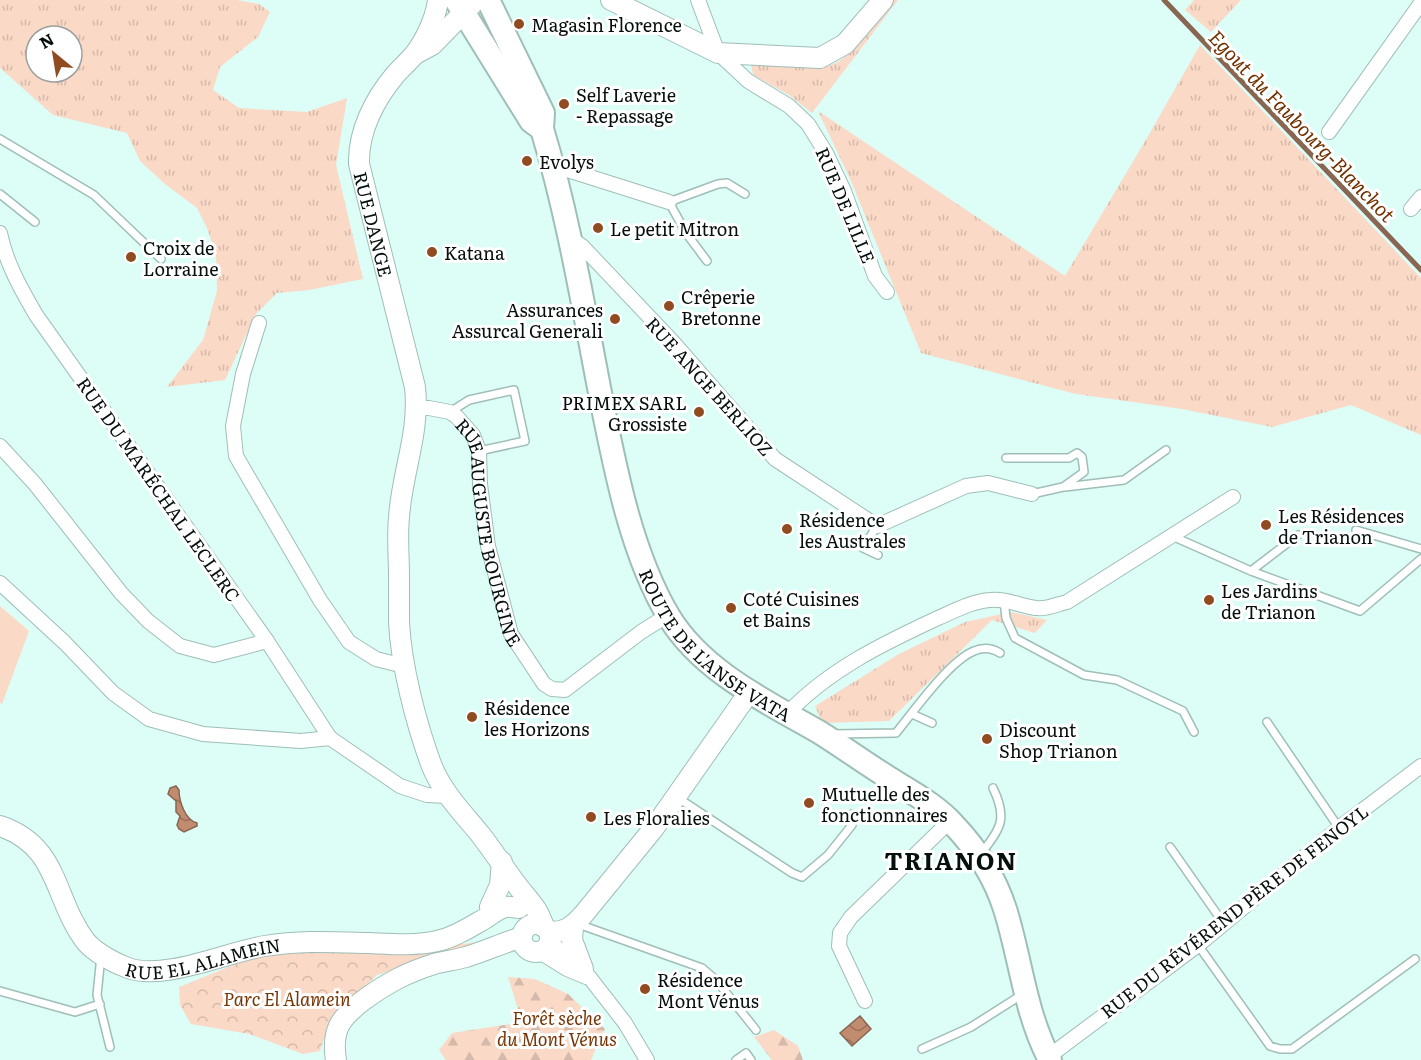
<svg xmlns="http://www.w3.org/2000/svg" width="1421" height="1060" viewBox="0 0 1421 1060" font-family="Literata,serif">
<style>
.grass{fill:url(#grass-tufts);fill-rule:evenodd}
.forest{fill:url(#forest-firs)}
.park{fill:url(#park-crowns)}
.garden{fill:#fad9c7}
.water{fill:url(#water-waves);stroke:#886651;stroke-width:1.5}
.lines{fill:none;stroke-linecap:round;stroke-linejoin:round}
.stream{stroke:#886651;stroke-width:5}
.lane-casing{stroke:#9fbeb8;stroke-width:10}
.street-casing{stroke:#9fbeb8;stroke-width:16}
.secondary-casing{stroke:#9fbeb8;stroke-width:22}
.primary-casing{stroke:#9fbeb8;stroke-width:26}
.lane{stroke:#fff;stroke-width:7}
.street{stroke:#fff;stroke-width:14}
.secondary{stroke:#fff;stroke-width:20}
.primary{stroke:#fff;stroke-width:22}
.poi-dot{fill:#904b21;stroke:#fff;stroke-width:2}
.labels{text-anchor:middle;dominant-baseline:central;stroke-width:6;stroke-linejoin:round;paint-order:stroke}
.poi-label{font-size:18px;fill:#050f0d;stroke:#fff;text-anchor:start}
.street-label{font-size:18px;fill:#050f0d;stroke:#fff}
.park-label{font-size:18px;font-style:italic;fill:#773505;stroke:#fff}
.water-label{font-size:20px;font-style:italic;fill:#713000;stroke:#fff}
.district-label{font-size:24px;font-weight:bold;letter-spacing:1.5px;fill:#050f0d;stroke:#fff}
</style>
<defs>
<pattern id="grass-tufts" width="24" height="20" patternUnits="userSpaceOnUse" patternTransform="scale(1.5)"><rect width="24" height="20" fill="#fad9c7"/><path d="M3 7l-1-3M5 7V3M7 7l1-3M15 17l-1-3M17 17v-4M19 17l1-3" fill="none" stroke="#d5b9aa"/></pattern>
<pattern id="forest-firs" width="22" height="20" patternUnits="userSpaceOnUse" patternTransform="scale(1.5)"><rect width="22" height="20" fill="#fad9c7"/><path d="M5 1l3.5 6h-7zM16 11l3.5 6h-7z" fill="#d5b9aa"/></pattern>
<pattern id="park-crowns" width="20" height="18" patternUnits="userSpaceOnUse" patternTransform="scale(1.5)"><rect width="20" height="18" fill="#fad9c7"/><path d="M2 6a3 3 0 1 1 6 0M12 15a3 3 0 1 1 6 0" fill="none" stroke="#d5b9aa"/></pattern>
<pattern id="water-waves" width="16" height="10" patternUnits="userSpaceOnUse" patternTransform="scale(1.5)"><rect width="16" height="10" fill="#c08b6e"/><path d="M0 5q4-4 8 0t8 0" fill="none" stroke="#9a7059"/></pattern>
</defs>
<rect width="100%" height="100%" fill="#ddfdf7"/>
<path class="grass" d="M0 0H237L259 4 270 12 258 37 220 67 213 90 239 108 307 112 347 98 336 165 363 279 309 290 277 293 256 314 225 380 167 387 203 340 217 291 216 255 207 228 197 208 165 184 140 161 127 133 53 115 0 68ZM36 36H72V72H36Z
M891 0H898L812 113 789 95 753 75 751 64C774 65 809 71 831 65 854 58 876 19 891 0Z
M1194 0H1241L1211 32 1185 10Z
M1200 45 1421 278V435L1351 405 1272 427 1182 409 1076 394 921 353 851 181 818 111 1065 276 1147 138Z
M1011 612 1047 620 1035 633 992 620 889 721 822 723 815 706 899 654 965 622Z"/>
<path class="forest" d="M508 977 535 979 568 994 605 1029 591 1060H446L439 1050 452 1033 522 1022Z
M774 1030 798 1046 803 1060H772L754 1037Z"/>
<path class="park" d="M490 940 377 975 331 1018 320 1051 303 1054 249 1034 191 1024 180 1005 179 987 246 960 290 949 464 944Z"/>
<path class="garden" d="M0 606 29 631 2 704 0 703Z"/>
<path class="water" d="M176 786 179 790C179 801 185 820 197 823V826L184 832 179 829 177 825 180 816 176 812V801L168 794 170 788Z
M860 1016 871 1029 852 1046 840 1033Z"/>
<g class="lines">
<path class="stream" d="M1164 0 1421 270"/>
<g class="lane-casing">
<path id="lane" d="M0 139 94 195 161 259
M0 194 35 222
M707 261 686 233 669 202 718 184 727 183 745 194
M450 412 469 400 514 390 525 441 479 451
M1006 458H1069L1077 453 1082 457 1084 472 1063 487 1032 494
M1065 487 1124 480 1166 450
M877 526 863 548 878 555
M1356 530 1421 549
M1172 536 1251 571 1360 611 1421 559
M1251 571 1298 535
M1004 600 1006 618 1015 638 1084 675 1117 680 1183 711 1194 732
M912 714 932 723
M1267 722 1339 828
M834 734 896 733C914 711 949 661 974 651 983 647 992 648 1000 653
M678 798 792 873 802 877 828 855 852 825V814
M1170 847 1224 924
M982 852C1002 828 1007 817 993 788
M578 924 702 968 716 980 756 1030
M1198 945 1270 1046 1280 1049H1292L1415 959
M101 956 97 995 110 1047
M0 991 75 1012 100 1004
M922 1049 971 1027 1023 994
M736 1060 746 1053 751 1060"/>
</g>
<g class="street-casing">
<g id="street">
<path d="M698 0 718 53 748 81 789 106 808 124 826 153 844 191 875 276 887 292"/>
<path d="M1329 132 1421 3"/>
<path d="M552 165 669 202"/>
<path d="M1411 209 1421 197"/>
<path d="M0 233C6 263 21 289 36 315L267 641 330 738"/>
<path d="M570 238 582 246 673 342 775 459 877 526 966 486 988 483 1032 494"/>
<path d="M259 323 243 374 233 426 236 456 320 600 349 642 376 659 404 666"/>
<path id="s1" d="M417 408H429L450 412 457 417 473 435 479 451 480 484 488 546 511 634 544 684 552 689 565 690 641 632 668 615"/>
<path d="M0 446 35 484 121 593 148 621 180 646 214 655 267 641"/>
<path d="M0 583 65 643 113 693 149 719 203 734 301 741 330 738 400 786 427 795 447 796"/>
<path d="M787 714C828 670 884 643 938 618 954 611 973 601 990 600 1006 598 1020 606 1036 608 1045 610 1058 604 1067 602L1233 497"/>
<path d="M549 940 566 956 583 969 625 1023 647 1060"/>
<path d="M538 951 567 969 586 977"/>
<path d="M865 1001 839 946 840 933 851 917 951 820"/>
<path d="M1048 1057 1198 945 1339 828 1421 766"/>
</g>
</g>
<g class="secondary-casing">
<g id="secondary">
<path id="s2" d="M438 0C436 18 425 41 414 55 408 62 401 68 395 75 374 100 358 132 359 164L415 387C420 433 402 472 399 517 397 537 399 557 399 576 399 592 399 607 399 622 401 665 416 723 431 764 442 792 461 811 480 834 494 852 506 871 520 889 532 904 537 907 544 927"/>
<path d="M611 0 718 53 820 58 845 44 883 0"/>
<path d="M417 53 432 45 476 0"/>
<path id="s3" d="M0 826C60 846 53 899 86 942 96 953 114 963 128 968 165 981 227 952 265 946 300 940 334 942 369 943 392 944 415 946 437 941 455 937 470 927 486 918 492 914 499 908 506 907 510 906 515 908 519 908"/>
<path d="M490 907 500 885 502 862"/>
<circle cx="536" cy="938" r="14"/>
<path d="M573 926 572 940 583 969"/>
<path d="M549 932C565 933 573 926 583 915L654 828 750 691"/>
<path d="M336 1060C331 1029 341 1017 365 999 389 982 406 973 434 964 445 961 455 960 466 957 485 951 503 943 522 937"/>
</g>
</g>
<g class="primary-casing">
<g id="primary">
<path d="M456 0 531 121 542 129"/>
<path id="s4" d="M488 0 543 113 542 129C569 218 584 311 602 403 616 473 632 555 669 617 702 671 765 701 819 732 843 747 865 763 889 778 911 792 936 805 953 824 976 848 995 878 1005 909 1021 960 1025 1013 1050 1060"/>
</g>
</g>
<use href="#lane" class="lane"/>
<use href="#street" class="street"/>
<use href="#secondary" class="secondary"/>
<use href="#primary" class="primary"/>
</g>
<g class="poi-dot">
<circle cx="519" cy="24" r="6"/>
<circle cx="564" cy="104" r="6"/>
<circle cx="527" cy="161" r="6"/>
<circle cx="598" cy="228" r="6"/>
<circle cx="432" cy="252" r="6"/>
<circle cx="131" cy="257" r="6"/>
<circle cx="669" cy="306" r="6"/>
<circle cx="615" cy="319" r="6"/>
<circle cx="699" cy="412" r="6"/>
<circle cx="1266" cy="525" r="6"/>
<circle cx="787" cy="529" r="6"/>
<circle cx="1209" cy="600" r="6"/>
<circle cx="731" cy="608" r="6"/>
<circle cx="472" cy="717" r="6"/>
<circle cx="987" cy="739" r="6"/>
<circle cx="809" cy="803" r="6"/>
<circle cx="591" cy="817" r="6"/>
<circle cx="645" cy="989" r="6"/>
</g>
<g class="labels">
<g class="poi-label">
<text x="531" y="24">Magasin Florence</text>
<text x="576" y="94">Self Laverie<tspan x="576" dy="21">- Repassage</tspan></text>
<text x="539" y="161">Evolys</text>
<text x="610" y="228">Le petit Mitron</text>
<text x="143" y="247">Croix de<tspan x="143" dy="21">Lorraine</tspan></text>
<text x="444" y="252">Katana</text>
<text x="681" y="296">Crêperie<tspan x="681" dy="21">Bretonne</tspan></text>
<text x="603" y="309" text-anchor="end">Assurances<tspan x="603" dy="21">Assurcal Generali</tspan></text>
<text x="687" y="402" text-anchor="end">PRIMEX SARL<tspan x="687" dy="21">Grossiste</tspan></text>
<text x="1278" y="515">Les Résidences<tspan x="1278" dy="21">de Trianon</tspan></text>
<text x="799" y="519">Résidence<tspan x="799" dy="21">les Australes</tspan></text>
<text x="1221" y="590">Les Jardins<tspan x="1221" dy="21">de Trianon</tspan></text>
<text x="743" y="598">Coté Cuisines<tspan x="743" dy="21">et Bains</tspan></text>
<text x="484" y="707">Résidence<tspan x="484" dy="21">les Horizons</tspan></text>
<text x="999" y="729">Discount<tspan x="999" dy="21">Shop Trianon</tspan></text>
<text x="821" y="793">Mutuelle des<tspan x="821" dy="21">fonctionnaires</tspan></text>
<text x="603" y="817">Les Floralies</text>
<text x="657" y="979">Résidence<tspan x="657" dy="21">Mont Vénus</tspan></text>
</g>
<g class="street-label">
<text transform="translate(846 205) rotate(67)">RUE DE LILLE</text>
<text stroke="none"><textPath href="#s2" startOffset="248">RUE DANGE</textPath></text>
<text transform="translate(710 386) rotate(48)">RUE ANGE BERLIOZ</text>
<text transform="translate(159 489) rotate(55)">RUE DU MARÉCHAL LECLERC</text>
<text stroke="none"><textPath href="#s1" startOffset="164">RUE AUGUSTE BOURGINE</textPath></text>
<text stroke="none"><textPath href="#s4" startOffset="700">ROUTE DE L'ANSE VATA</textPath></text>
<text transform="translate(1234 911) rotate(-38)">RUE DU RÉVÉREND PÈRE DE FENOYL</text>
<text stroke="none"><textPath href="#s3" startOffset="276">RUE EL ALAMEIN</textPath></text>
</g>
<g class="park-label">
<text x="287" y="998">Parc El Alamein</text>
<text x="557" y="1017">Forêt sèche<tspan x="557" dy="21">du Mont Vénus</tspan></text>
</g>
<g class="water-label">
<text transform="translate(1303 125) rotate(46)">Egout du Faubourg-Blanchot</text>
</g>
<g class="district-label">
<text x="951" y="859">TRIANON</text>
</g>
</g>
<g transform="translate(54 54) rotate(330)"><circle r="28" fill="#ffffff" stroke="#9b9f9e" stroke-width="1.5"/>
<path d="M0-4.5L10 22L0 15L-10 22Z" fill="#904b21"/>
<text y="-9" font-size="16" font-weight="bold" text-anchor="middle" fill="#050f0d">N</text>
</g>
</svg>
